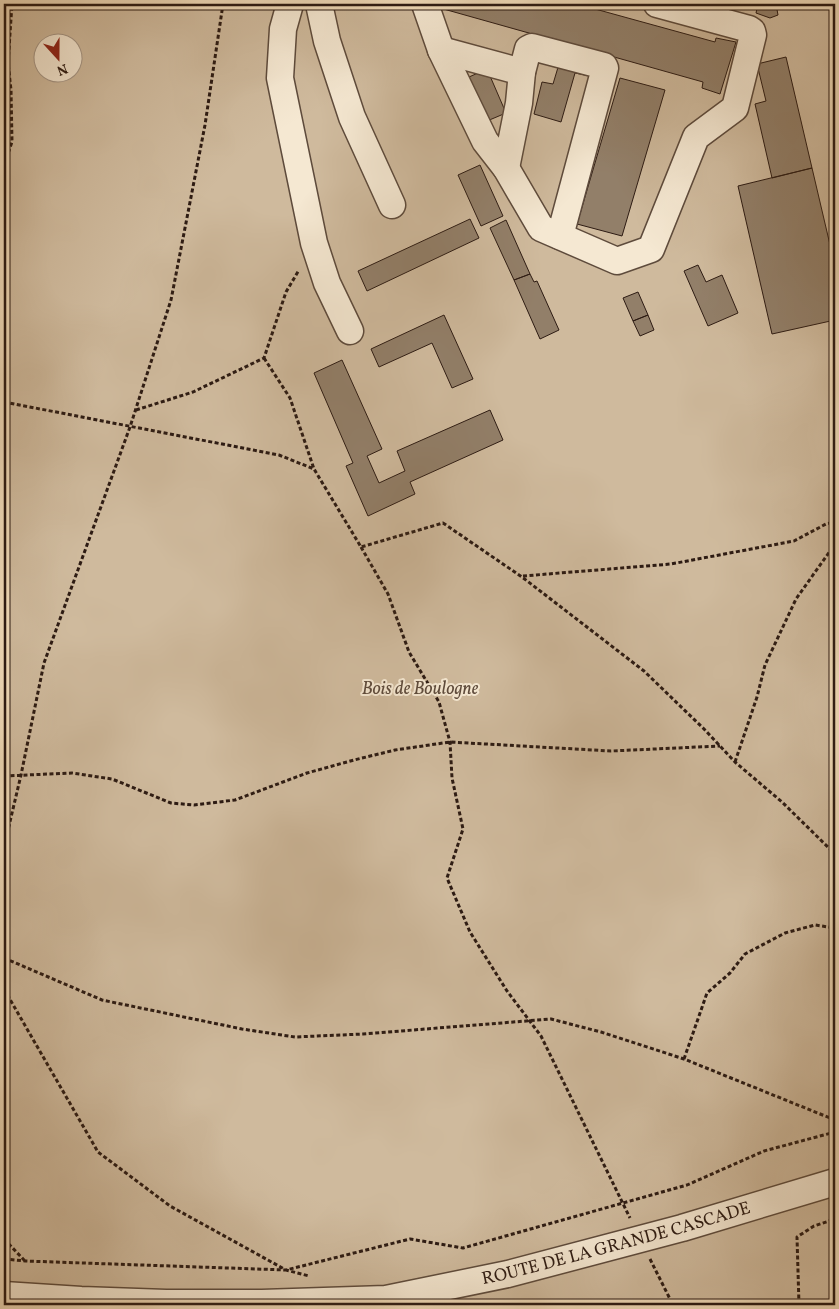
<svg xmlns="http://www.w3.org/2000/svg" width="839" height="1309" viewBox="0 0 839 1309" font-family="Vollkorn,serif">
<style>
.green{fill:#cfba9d;stroke:#7e6a58;fill-rule:evenodd}
.building{fill:#927f69;stroke:#2d1b13}
.lines{fill:none;stroke-linecap:round;stroke-linejoin:round}
.minor-casing{stroke:#5e4b3c;stroke-width:29}
.path{stroke:#2d1b13;stroke-width:3;stroke-dasharray:4 2.5;stroke-linecap:butt}
.minor{stroke:#f5e8d2;stroke-width:26}
.labels{text-anchor:middle;dominant-baseline:central;stroke-width:4;stroke-linejoin:round;paint-order:stroke}
.park-label{font-size:18px;font-style:italic;fill:#5e4b3c;stroke:#f5e8d2}
.street-label{font-size:18px;fill:#2d1b13;stroke:#f5e8d2}
</style>
<rect width="100%" height="100%" fill="#f0dbb9"/>
<filter id="stains"><feTurbulence type="fractalNoise" baseFrequency=".004" numOctaves="4"/><feColorMatrix values="0 0 0 0 .2 0 0 0 0 .09 0 0 0 0 .02 0 0 0 .5 -.17"/></filter>
<radialGradient id="worn" r=".72"><stop offset=".6" stop-color="#630" stop-opacity="0"/><stop offset="1" stop-color="#630" stop-opacity=".3"/></radialGradient>
<path class="green" d="M4 4H835V1305H4ZM42 42H72V72H42Z"/>
<path class="building" d="M441 4H577L715 42 716 38 736 42 720 94 702 88 703 82 440 8Z
M758 4H776L778 15 770 18 756 13Z
M786 57 812 168 772 178 755 104 766 101 757 64Z
M559 64 586 71 585 75 575 73 561 122 534 114 542 82 553 84Z
M487 69 506 113 487 121 469 77Z
M620 78 665 90 622 236 577 224Z
M480 165 503 216 481 226 458 175Z
M812 168 835 266V320L772 334 738 186Z
M470 219 479 238 367 291 358 271Z
M506 220 530 274 514 280 490 228Z
M698 265 706 282 722 275 738 313 708 326 684 271Z
M530 274 534 282 537 281 559 330 540 339 514 280Z
M638 292 648 315 633 321 623 298Z
M444 315 473 379 452 388 432 343 379 367 371 349Z
M648 315 654 330 640 336 633 321Z
M342 360 382 449 367 456 379 483 405 471 397 451 490 410 503 440 410 482 415 494 368 516 346 466 353 463 314 373Z"/>
<g class="lines">
<g class="minor-casing">
<g id="minor">
<path d="M290 4 283 29 280 78 314 243 327 283 350 331"/>
<path d="M319 4 327 41 352 117 392 205"/>
<path d="M425 4 441 50 485 141 506 168 541 228 617 261 651 249 696 137 735 108 753 35 752 31 749 29 657 4"/>
<path d="M441 50 522 72"/>
<path d="M506 168 519 103 522 72 528 49 532 47 604 66 605 68 560 236"/>
<path id="s1" d="M4 1295 81 1300 166 1303H262L386 1299 508 1274 682 1228 835 1182"/>
</g>
</g>
<path class="path" d="M4 165 12 142 11 90 8 63 12 4
M264 358 290 398 314 469
M4 402 279 455 314 469 361 547 443 523 522 577 644 671 704 729 735 762 782 802 835 854
M136 410 193 392 264 358 286 292 299 270
M361 547 388 594 409 652 439 702 450 742 452 778 463 829 447 878 470 932 507 991 541 1036 630 1218
M523 576 671 564 794 541 826 524 835 522
M735 762 757 697 765 665 796 599 835 544
M4 776 72 773 112 779 171 803 194 805 235 800 307 773 354 760 395 750 450 742 611 751 720 746
M4 847 21 775 44 663 130 427 171 300 205 125 223 4
M4 958 102 1000 242 1029 295 1037 363 1034 551 1019 601 1032 684 1059 835 1120
M4 989 98 1152 170 1206 286 1270 309 1276
M684 1059 707 993 730 973 745 954 785 933 815 925 835 928
M4 1239 25 1261
M4 1259 25 1261 286 1270 410 1239 463 1248 687 1185 764 1151 835 1132
M650 1259 673 1305
M799 1305 797 1237 814 1226 835 1219"/>
<use href="#minor" class="minor"/>
</g>
<g class="labels">
<g class="park-label">
<text x="420" y="689">Bois de Boulogne</text>
</g>
<g class="street-label">
<text stroke="none"><textPath href="#s1" startOffset="619">ROUTE DE LA GRANDE CASCADE</textPath></text>
</g>
</g>
<rect width="839" height="1309" fill="none" stroke="#f0dbb9" stroke-width="20"/>
<rect x="5" y="5" width="829" height="1299" fill="none" stroke="#2d1b13" stroke-width="2.5"/>
<rect x="10" y="10" width="819" height="1289" fill="none" stroke="#2d1b13"/>
<g transform="translate(58 58) rotate(159)"><circle r="24" fill="#f5e8d2" stroke="#a59686"/>
<path d="M0-4L9 19L0 12L-9 19Z" fill="#8f2418"/>
<text y="-8" font-size="14" font-weight="bold" text-anchor="middle" fill="#2d1b13">N</text>
</g>
<rect width="100%" height="100%" filter="url(#stains)"/>
<rect width="100%" height="100%" fill="url(#worn)"/>
</svg>
